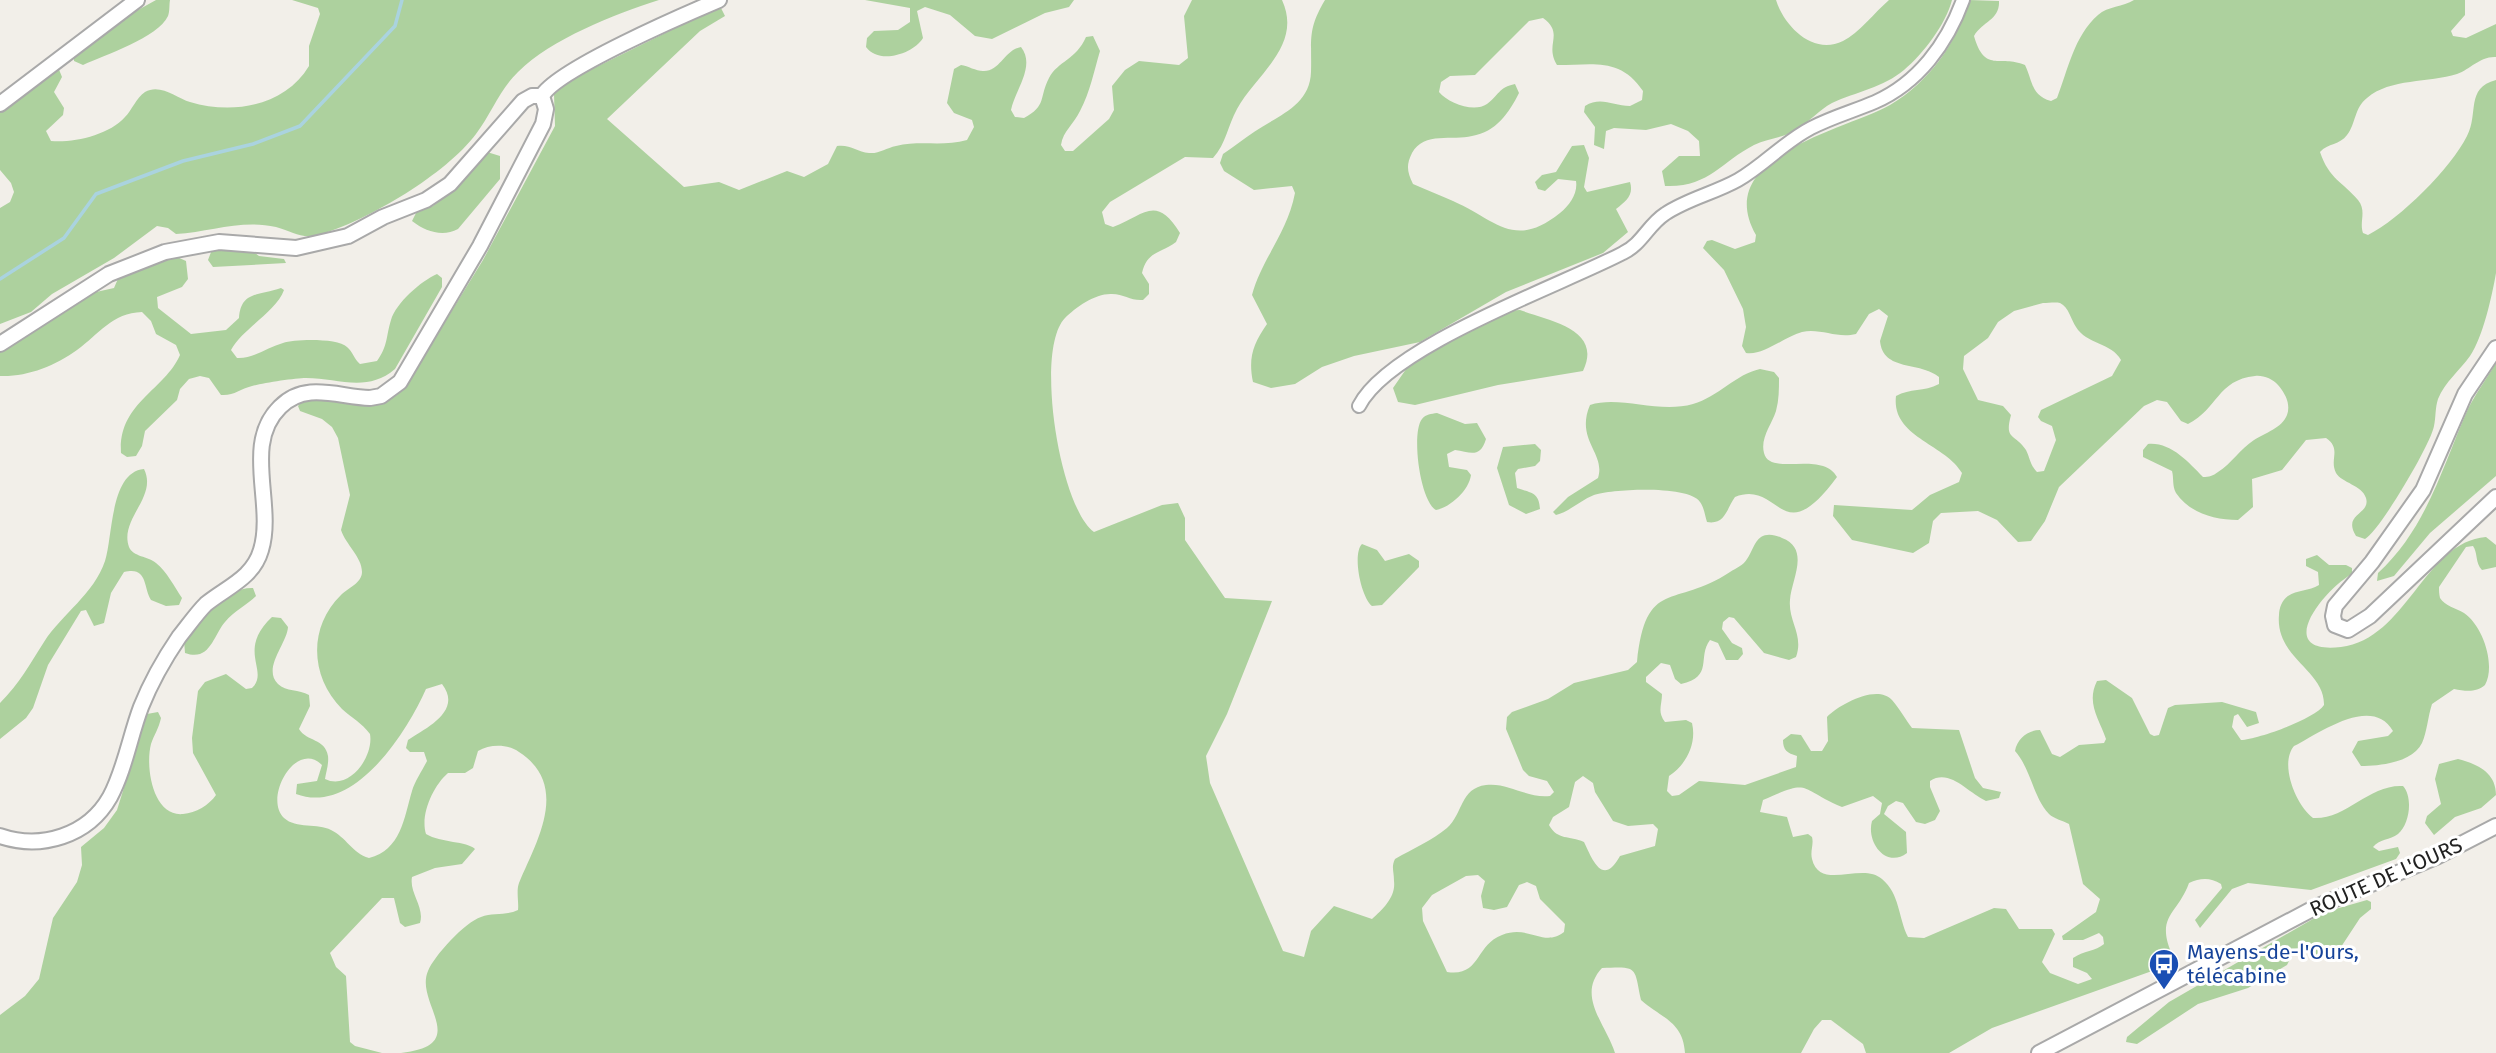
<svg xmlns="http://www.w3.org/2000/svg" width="2496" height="1053" viewBox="0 0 2496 1053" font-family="'Fira Sans',sans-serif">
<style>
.forest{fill:#add19e;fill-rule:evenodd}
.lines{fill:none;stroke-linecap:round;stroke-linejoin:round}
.stream{stroke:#aad3df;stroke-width:3.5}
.minor-casing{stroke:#a9a9a9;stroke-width:16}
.tertiary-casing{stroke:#a9a9a9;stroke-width:18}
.minor{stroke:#fff;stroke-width:12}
.tertiary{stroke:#fff;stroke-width:14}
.labels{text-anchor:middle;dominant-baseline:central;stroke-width:6;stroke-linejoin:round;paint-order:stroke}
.street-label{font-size:21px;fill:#222;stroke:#fff}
.transit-label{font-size:21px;fill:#164399;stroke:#fff;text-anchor:start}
</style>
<rect width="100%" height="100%" fill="#f2efe9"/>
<path class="forest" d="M156 0H170C169 5 170 11 168 16 158 38 104 55 83 65L74 61V55L113 24Z
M292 0H659C615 14 551 39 518 72 500 89 491 114 476 134 446 174 370 219 322 234 302 240 294 232 276 227 242 219 210 232 176 234L168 228 157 226 114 258 52 294 31 312 0 324V208L10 202 14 192 11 183 0 170V110L58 67 62 77 54 92 64 108 63 115 46 131 51 141C74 143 109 135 125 117 132 110 136 98 145 92 160 83 177 98 190 102 233 115 285 106 309 66V46L320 14 318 8Z
M865 0H1074L1069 7 1045 13 992 39 975 36 950 15 925 7 917 11 923 38C913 54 879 65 866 47L867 38 874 31 898 30 910 22V8Z
M1192 0H1282C1303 46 1256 74 1237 109 1228 125 1226 144 1213 158L1185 157 1110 202 1102 212 1105 224 1113 227C1143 216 1156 193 1180 233L1176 242C1160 254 1147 251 1142 273L1149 284V294L1143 300C1131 301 1124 294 1112 294 1096 293 1076 307 1065 318 1034 350 1060 508 1094 532L1162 505 1178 503 1185 518V540L1225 598 1272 601 1227 714 1206 756 1210 783 1283 951 1304 957 1311 931 1334 906 1372 919C1383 909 1396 897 1394 881 1394 871 1391 867 1395 859 1412 849 1433 840 1447 828 1463 814 1460 788 1486 785 1508 782 1528 799 1550 796L1554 792 1547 781 1529 776 1523 770 1506 729 1507 717 1512 712 1548 699 1574 683 1628 670 1637 662C1646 577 1674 609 1730 572 1736 568 1744 565 1747 559 1752 552 1754 542 1761 537 1767 533 1776 535 1782 538 1811 549 1791 580 1790 600 1788 621 1804 635 1796 657L1789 660 1764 653 1734 618 1729 617 1723 622 1722 629 1732 643 1742 648 1743 654 1738 660H1726L1718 643 1710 640C1697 657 1714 677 1681 684L1675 679 1670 665 1661 663 1646 677V682L1662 694C1662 705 1657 712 1665 722L1686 720 1692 723C1697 744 1686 765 1669 776L1667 791 1672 796 1679 795 1699 781 1745 785 1796 767 1797 756C1787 753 1783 750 1783 740L1791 734 1801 735 1811 751H1822L1828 741 1827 717C1840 704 1877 684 1892 700 1900 709 1905 719 1912 728L1959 730 1975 778 1983 788 2001 792 1999 798 1986 801C1968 793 1950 768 1930 781V787L1940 811 1935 820 1925 824 1916 822 1903 803 1896 801 1888 806 1884 814 1906 832 1907 853C1886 869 1866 842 1872 821L1880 814 1882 803 1873 796 1842 807C1797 788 1812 778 1763 800L1760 812 1787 817 1793 837 1808 834 1812 837C1814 844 1810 851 1812 859 1820 892 1862 861 1882 879 1900 894 1898 917 1908 937L1924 938 1994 908 2006 909 2019 929H2052L2055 934 2042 962 2050 973 2078 984 2092 979 2087 973 2073 967V958C2083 951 2096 951 2104 944L2103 937 2099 933 2083 940H2063L2062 936 2096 912 2100 899 2083 884 2069 824C2062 820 2054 819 2049 814 2033 797 2031 769 2015 751 2017 739 2028 730 2040 730L2052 754 2060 757 2079 745 2104 743 2106 739C2099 719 2086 703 2097 681L2106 680 2132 698 2150 734 2154 736 2159 735 2168 708 2175 705 2222 702 2256 712 2259 723 2247 727 2238 714 2234 716 2232 727 2241 740C2258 739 2315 719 2324 705 2325 670 2275 658 2279 615 2279 608 2282 600 2288 596 2297 590 2309 591 2319 585L2318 572 2306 566V559L2317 555 2329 565H2346L2352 568V574C2323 590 2272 655 2341 647 2407 639 2424 542 2486 537L2496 545V567L2482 570C2475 563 2478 553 2473 546L2466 547 2439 587C2439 590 2439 594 2440 598 2445 606 2456 608 2464 613 2483 626 2496 665 2485 685 2476 693 2465 691 2454 689L2432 704C2428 716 2427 732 2422 743 2413 762 2381 766 2361 766L2352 752 2358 741 2388 736 2393 731C2372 694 2318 734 2294 746 2279 764 2296 805 2313 818 2346 820 2369 784 2403 786 2413 797 2410 824 2398 834 2390 840 2379 839 2373 847L2379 851 2398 847 2400 853 2396 859 2311 890 2248 883 2232 889 2200 928 2195 920 2222 888 2221 884C2210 877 2200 878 2189 883 2178 914 2156 915 2171 952L2167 960 2152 971 1992 1028 1949 1053H1866L1863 1044 1831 1020H1822L1814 1029 1801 1053H1685C1683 1021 1661 1018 1641 1000 1634 967 1639 966 1602 968 1576 996 1606 1024 1615 1053H401C473 1045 414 1003 428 971 434 956 465 922 481 917 493 912 506 916 518 910 519 902 516 891 519 883 536 842 571 786 519 752 508 744 490 744 478 751L473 768 465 773H448C433 786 420 815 426 834 441 843 467 841 475 849L462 864 435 868 412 877C409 893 425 907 420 923L405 927 400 923 394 898H382L330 953 336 967 346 976 350 1042 355 1046 382 1053H0V1015L25 996 39 979 53 918 77 882 82 865 81 847 104 828 117 810 147 714 158 712 161 718C159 728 154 735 151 744 145 767 153 817 183 814 196 813 209 805 216 795L193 753 192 738 198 691 205 682 226 674 246 689 252 688C270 671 236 651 272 617L281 618 288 627C287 644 262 668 278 684 286 692 299 689 309 695L310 706 299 729C307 742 325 738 328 756 329 764 326 772 325 779 349 791 374 757 370 734 362 723 352 718 342 709 310 677 308 627 341 595 348 588 362 583 362 572 362 557 346 545 341 530L350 495 338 438 332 427 322 419 300 411 298 406 302 401 312 399 386 400 397 395 408 382 483 260 555 126 554 94 574 78 720 6 725 16 700 31 607 119 684 187 719 182 739 190 787 171 804 177 828 164 837 146C850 144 857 152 869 153 879 154 886 148 896 146 920 140 943 147 967 140L974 127 972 120 954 113 947 103 954 69 961 65C968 66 976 71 983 71 1000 72 1004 50 1021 47 1036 66 1015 90 1011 110L1015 117 1024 118C1047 106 1039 97 1049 78 1058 61 1076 60 1086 37L1093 36 1100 51C1094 71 1090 92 1080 111 1074 124 1063 131 1061 145L1065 151H1073L1109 119 1114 110 1112 86 1125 70 1139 61 1179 65 1188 58 1184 16ZM442 684C463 711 426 728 408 740L406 748 410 752H424L427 761C422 771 415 781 412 791 404 818 401 850 369 858 352 853 346 837 331 830 318 823 296 829 284 818 263 798 296 739 322 765L317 781 297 784 296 794C354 816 407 732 426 689ZM1583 776 1593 783 1595 792 1613 821 1628 826 1653 824 1658 829 1655 846 1620 856C1602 889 1591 856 1584 842 1569 835 1558 841 1549 825L1553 817 1569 807 1575 782ZM1478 875 1485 881 1481 896 1483 908 1494 910 1507 907 1519 885 1527 882 1536 886 1540 899 1565 924 1564 932C1543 948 1529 924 1502 935 1475 945 1481 977 1447 972L1423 921 1422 908 1432 895 1466 876Z
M1325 0H1776C1784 26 1813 56 1843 41 1859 33 1875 12 1889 0H1952C1946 24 1923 54 1904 70 1884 87 1856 92 1832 103 1819 110 1810 121 1798 129 1784 138 1769 138 1754 145 1721 162 1708 188 1665 186L1662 171 1679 156H1700L1699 141 1688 131 1671 124 1646 130 1614 128 1606 131 1604 149 1594 145 1595 127 1584 112 1585 106C1601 96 1613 106 1630 106L1642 100 1643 91C1620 57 1594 65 1557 65 1544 44 1565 34 1543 18L1529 21 1475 75 1450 76 1441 82 1439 92C1448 103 1474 113 1487 104 1498 96 1499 87 1515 84L1519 93C1509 113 1496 132 1472 136 1453 141 1424 131 1412 153 1406 165 1407 172 1413 184 1426 190 1440 195 1453 201 1496 220 1514 250 1560 213 1570 205 1578 193 1576 181L1558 179 1545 191 1538 189 1535 182 1542 175 1556 172 1572 146 1584 145 1589 158 1584 187 1587 192 1630 182C1634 195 1626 201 1616 209L1628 232 1603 253 1506 292 1420 342 1354 356 1322 367 1295 384 1271 388 1253 382C1248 358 1253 344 1267 324L1252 295C1262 258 1287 234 1295 193L1292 186 1254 190 1224 171 1220 163 1223 154C1234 147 1243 139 1254 132 1277 116 1310 106 1311 72 1312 40 1307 30 1325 0Z
M1969 0 1999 1C2000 20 1983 21 1974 36 1985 74 1999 54 2025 65 2033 82 2031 95 2051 101L2057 98C2068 70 2074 36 2098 15 2108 6 2123 7 2134 0H2465V15L2451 31 2453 36 2466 38 2496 24V57C2480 56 2471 69 2457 74 2429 83 2390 78 2367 98 2354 108 2356 124 2347 135 2340 145 2328 143 2320 152 2329 179 2343 182 2358 200 2367 211 2359 222 2363 233L2368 235C2400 219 2451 168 2467 136 2479 114 2465 88 2496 80V273C2492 296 2483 337 2470 356 2460 370 2445 382 2438 399 2435 408 2436 417 2434 426 2431 444 2379 532 2365 539L2356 536C2342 513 2371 515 2366 498 2362 485 2342 483 2336 473 2329 459 2342 449 2326 438L2306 440 2282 470 2252 479 2253 507 2238 520C2214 520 2190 513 2176 493 2172 486 2174 478 2172 471L2143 457V450L2148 444C2171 442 2188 462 2203 477 2209 477 2213 476 2218 472 2231 464 2240 449 2254 440 2265 433 2282 428 2287 415 2291 404 2285 393 2278 385 2273 379 2263 375 2255 376 2217 380 2218 409 2188 424L2181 421 2167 402 2157 400 2144 406 2059 487 2045 521 2031 541 2018 542 1997 520 1978 511 1941 513 1933 521 1929 543 1913 553 1852 540 1833 516 1834 505 1912 510 1930 495 1959 482 1962 473C1946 444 1891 437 1896 396 1910 388 1924 392 1939 384V377C1920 361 1883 372 1880 341L1888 316 1879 309 1869 314 1856 334C1837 339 1821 328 1802 332 1784 337 1763 356 1746 353L1742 346 1746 327 1743 309 1724 270 1703 248 1707 241 1712 240 1735 249 1755 242 1756 235C1711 156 1843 131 1890 105 1929 82 1957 43 1969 0ZM2043 303C2048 303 2056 302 2060 303 2069 307 2071 320 2076 327 2086 344 2112 343 2121 360L2112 376 2041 410 2038 417 2041 421 2052 426 2056 440 2044 471 2037 472C2030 465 2030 458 2026 450 2015 433 2004 441 2011 415L2003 406 1978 400 1963 369 1964 356 1988 338 1998 322 2014 311Z
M487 152 500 156V179L458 229C443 237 426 232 412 221L417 211 433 206 457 187Z
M213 247 248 248 259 256 284 259 286 263 213 267 208 260Z
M177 257 186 261 188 279 182 287 157 297 158 308 191 334 226 330 239 318C241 291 258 296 281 288L284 290C276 312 242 329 231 350L237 358C253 359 268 347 283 343 295 339 338 338 347 347 353 352 354 359 360 364L377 361C388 346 386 336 391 320 396 303 421 281 437 274L442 278V287L395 369C367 393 338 378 306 378 295 378 263 383 252 386 240 389 234 396 221 395L209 378 200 376 189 379 180 389 177 400 145 431 142 446 136 456 127 457 121 453C118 403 164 391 180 355L176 345 156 334 151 321 142 312C112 313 99 334 77 350 55 366 27 377 0 376V348L87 294 114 288 120 274 158 258Z
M1520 310C1550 321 1603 329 1583 371L1498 385 1415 405 1398 402 1393 388 1411 362 1504 311Z
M2496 363V476L2430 533 2394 576 2377 581 2378 573C2427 528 2442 467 2468 409 2476 393 2487 378 2496 363Z
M1760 369 1774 372 1779 378C1779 389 1779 400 1776 411 1772 424 1760 438 1764 453 1770 477 1822 450 1837 477 1780 554 1781 479 1735 497 1726 510 1725 525 1707 522 1705 516 1704 507 1700 502 1689 485 1612 489 1594 495 1581 500 1569 512 1556 515L1553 512 1568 497 1598 478C1606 453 1575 440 1590 405 1620 395 1658 414 1693 404 1718 397 1736 374 1760 369Z
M1437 413 1465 424 1477 423 1486 439C1480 459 1470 452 1455 450L1447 454 1449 467 1467 470 1471 475C1469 490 1451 507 1436 510 1420 501 1411 433 1422 419 1426 414 1431 414 1437 413Z
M1535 444 1541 450 1540 461 1535 466 1518 469 1515 473 1517 488C1531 493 1539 492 1540 509L1526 514 1509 505 1497 468 1503 447Z
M144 469C158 497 119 519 129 547 133 557 148 556 156 563 167 572 174 586 182 598L179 605 166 606 151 600C143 587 148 566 124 572L111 593 104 623 94 626 86 610 81 611 48 665 33 708 26 718 0 739V703C20 683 29 665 44 642 62 614 94 594 105 561 113 536 110 472 144 469Z
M1362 544 1377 550 1385 561 1409 554 1419 561V567L1382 605 1372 606C1361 597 1352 554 1362 544Z
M253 588 256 596C247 605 234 611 225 622 213 636 210 662 185 653L184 640C198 620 225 587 253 588Z
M2458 759C2477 764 2496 772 2496 795L2481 808 2455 817 2434 835 2425 823 2427 816 2441 804 2435 779 2439 764Z
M2367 900 2371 902V909L2360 918 2341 947 2321 956H2313L2302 948 2295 949 2287 965 2248 988 2198 1004 2137 1044 2126 1042 2127 1037 2169 1002 2325 912Z"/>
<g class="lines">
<path class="stream" d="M0 279 64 238 96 194 183 161 253 144 300 126 395 26 402 0"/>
<g class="minor-casing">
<path id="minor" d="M1359 406C1389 346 1562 285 1623 253 1642 244 1648 225 1665 214 1687 199 1715 193 1738 180 1764 165 1784 142 1811 128 1832 117 1854 111 1875 102 1918 83 1947 44 1963 0"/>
</g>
<g class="tertiary-casing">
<path id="tertiary" d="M542 96C556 70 686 14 719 0
M0 104 137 0
M0 344 109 274 165 252 219 242 296 248 348 236 383 217 426 200 450 184 523 101 532 96H542
M2496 348 2465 394 2423 490 2372 562 2335 606 2333 616 2335 625 2348 630 2370 616 2496 497
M0 836C41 850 88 836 110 797 125 769 130 736 141 707 151 682 164 659 179 637 188 626 196 614 206 604 227 587 253 578 261 550 275 504 242 444 280 407 306 381 338 397 370 398L381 396 400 382 480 246 543 124 546 109 542 96
M2039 1053 2316 907 2436 857 2496 826"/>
</g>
<use href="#minor" class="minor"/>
<use href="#tertiary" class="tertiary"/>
</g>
<defs>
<g id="bus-pin" transform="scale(1.575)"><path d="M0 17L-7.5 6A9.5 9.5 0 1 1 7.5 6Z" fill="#1a4fb4" stroke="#fff"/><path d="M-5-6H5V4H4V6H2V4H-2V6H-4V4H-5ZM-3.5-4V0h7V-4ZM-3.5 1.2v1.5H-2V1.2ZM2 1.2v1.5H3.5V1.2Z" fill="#fff"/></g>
</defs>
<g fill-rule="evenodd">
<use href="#bus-pin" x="2164" y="964"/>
</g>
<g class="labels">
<g class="street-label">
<text transform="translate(2386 877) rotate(-24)">ROUTE DE L'OURS</text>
</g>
<g class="transit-label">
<text x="2187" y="952">Mayens-de-l'Ours,<tspan x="2187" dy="24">télécabine</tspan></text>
</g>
</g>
</svg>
